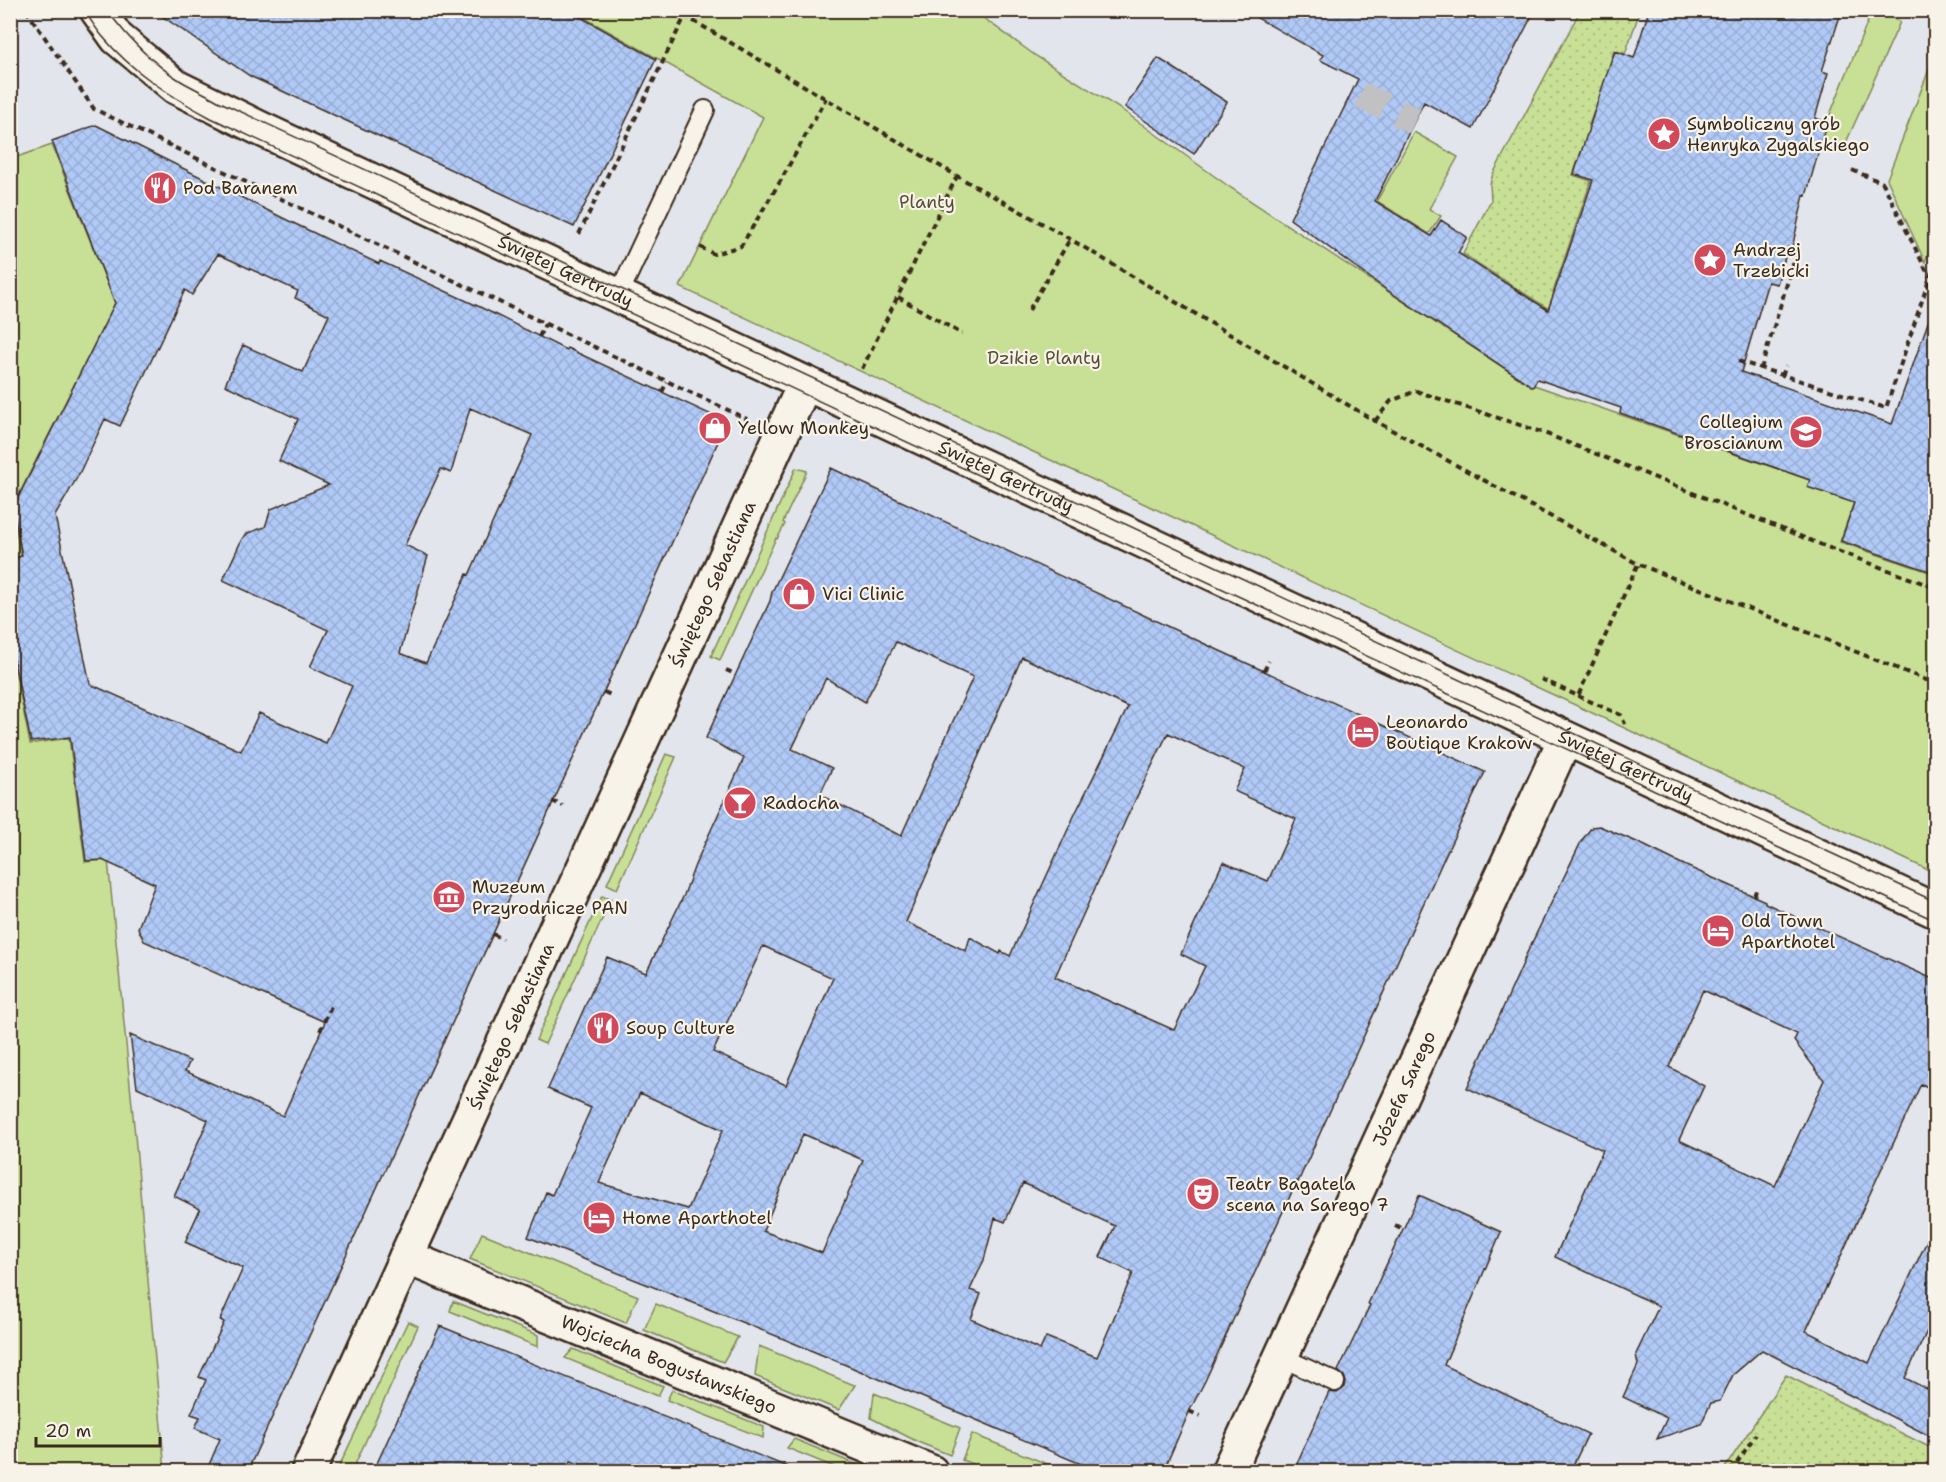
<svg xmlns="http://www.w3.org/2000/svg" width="1946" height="1482" viewBox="0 0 1946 1482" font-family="'Shantell Sans',sans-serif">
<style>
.green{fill:#c8e096;stroke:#82855a;stroke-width:1.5}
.garden{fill:url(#garden-dots);stroke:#82855a;stroke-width:1.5}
.building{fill:url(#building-cross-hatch);stroke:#3b2a1e;stroke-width:1.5;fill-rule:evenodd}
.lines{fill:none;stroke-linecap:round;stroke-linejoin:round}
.pedestrian-tunnel{stroke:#c1c0c3;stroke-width:27;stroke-dasharray:27 14;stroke-linecap:butt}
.service-casing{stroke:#3b2a1e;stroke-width:22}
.minor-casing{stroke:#3b2a1e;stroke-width:38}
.path{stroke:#3b2a1e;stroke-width:4;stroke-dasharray:6 4.5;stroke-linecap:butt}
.service{stroke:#f7f3e8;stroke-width:18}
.minor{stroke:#f7f3e8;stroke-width:33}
.tram{stroke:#3b2a1e;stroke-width:1.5}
.labels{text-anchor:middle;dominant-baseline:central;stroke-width:4.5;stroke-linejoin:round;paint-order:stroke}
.poi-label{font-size:18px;fill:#3b2a1e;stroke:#f7f3e8;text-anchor:start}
.park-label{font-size:18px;fill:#574e36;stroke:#f7f3e8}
.street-label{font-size:18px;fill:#3b2a1e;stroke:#f7f3e8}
</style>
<defs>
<pattern id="garden-dots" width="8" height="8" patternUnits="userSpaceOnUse" patternTransform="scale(1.5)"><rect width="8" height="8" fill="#c8e096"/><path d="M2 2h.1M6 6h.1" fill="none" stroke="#adc081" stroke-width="1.8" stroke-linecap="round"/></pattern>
<pattern id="building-cross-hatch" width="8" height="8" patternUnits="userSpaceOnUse" patternTransform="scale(1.5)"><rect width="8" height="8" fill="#b0c9f7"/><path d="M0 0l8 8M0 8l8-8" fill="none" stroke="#98add3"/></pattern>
</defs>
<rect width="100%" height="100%" fill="#e2e6ec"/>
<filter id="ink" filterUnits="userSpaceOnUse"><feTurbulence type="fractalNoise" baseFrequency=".0167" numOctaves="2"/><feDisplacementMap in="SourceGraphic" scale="12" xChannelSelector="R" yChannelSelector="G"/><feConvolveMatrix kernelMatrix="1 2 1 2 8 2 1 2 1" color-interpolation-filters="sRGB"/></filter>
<g filter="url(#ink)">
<path class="green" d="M572 11H979L989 17 985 19 1036 56 1122 110 1231 188 1533 387 1534 385 1856 496 1840 542 1935 574V873L680 287 763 117Z
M1872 11H1879L1900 22 1844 147 1820 148 1827 122Z
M1935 54V232L1925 262 1887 179Z
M1414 132 1458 157 1429 209 1441 216 1429 234 1377 201Z
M52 145 115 303 12 508 21 556 11 560V159Z
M796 468 807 471 783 522 785 524 777 539 776 538 720 660 711 656Z
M11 649 30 744 69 738 85 862 108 860 136 1146 165 1471H11Z
M666 754 676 757 617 889 607 884Z
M602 896 611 900 545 1044 536 1040Z
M482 1233 638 1296 626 1323 470 1259Z
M453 1301 538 1335V1347L450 1311Z
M656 1304 738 1337 723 1362 644 1330Z
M408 1321 418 1326 352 1471H337Z
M759 1346 854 1385H855L839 1410 755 1376Z
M573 1349 663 1386 658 1396 565 1358Z
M672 1390 764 1427 763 1438 667 1400Z
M874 1393 960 1428 950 1455 918 1442 871 1418Z
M972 1434 1065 1471H990L962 1460Z
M794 1439 872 1471H844L787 1448Z"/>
<path class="garden" d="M1580 11H1640L1625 54 1614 50 1607 73 1616 76 1596 105 1588 128 1598 131 1589 155 1581 152 1573 175 1591 181 1553 292 1562 296 1555 313 1463 254 1491 200 1490 184 1493 174Z
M1786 1375 1935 1450V1471H1723Z"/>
<path class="building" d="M153 10H568L656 59 574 227 250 76Z
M1243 10H1535L1473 129 1424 102 1375 201 1431 236 1441 220 1467 237 1458 253 1548 310 1593 180 1574 174 1604 82 1615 51 1634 58 1649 10H1842L1822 71 1828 73 1815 118 1827 122 1806 196 1804 195 1792 248 1788 247 1777 284 1768 282 1741 372 1892 424 1931 314H1935V573L1841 541 1854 503 1807 487 1810 480 1620 413 1621 408 1537 379 1533 387 1384 288 1290 219 1358 79 1320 60 1323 55Z
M1158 58 1227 102 1194 154 1125 107Z
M96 125 289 221 379 264 380 261 480 307 566 350 567 348 727 422 247 1472H206L220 1439 195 1428 200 1417 191 1414 206 1380 199 1377 224 1322 220 1320 243 1268 185 1242 200 1209 174 1196 208 1120 137 1087 130 1035 190 1061 185 1071 283 1116 325 1022 144 941 138 928 155 884 102 860 86 861 70 737 31 742 10 643V560L22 556 13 508 115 303 52 141ZM218 254 298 291 295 298 329 315 303 372 243 345 225 385 298 419 279 461 329 485 271 509 265 527 248 533 242 539 223 580 249 592V593L328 630 310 667 352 686 326 743 259 713 241 751 90 684 55 516 78 476 105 419 120 426 185 290 192 295ZM470 408 532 435 469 575 467 574 426 663 400 653 428 556 405 545 441 469 451 473Z
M831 468 1205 644 1485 772 1445 856 1298 1182 1297 1181 1205 1381 1190 1410 1163 1472H1100L784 1339 528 1237 546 1192 552 1195 591 1108 548 1089 607 957 646 973 684 895 695 865 744 758 706 738 770 601 772 592ZM896 642 973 677 901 836 820 795 832 768 792 749 826 678 865 702ZM1022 657 1128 707 1075 814 1010 956 1001 951 1000 954 970 937 966 951 906 922ZM1168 733 1245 769 1234 791 1296 819 1268 881 1223 862 1181 954 1205 966 1174 1030 1055 977 1128 815ZM763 946 833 978 786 1085 713 1052ZM640 1093 723 1130 688 1209 599 1183ZM803 1134 863 1160 822 1253 763 1231ZM1023 1183 1115 1226 1100 1257 1133 1273 1097 1357 1046 1337 1040 1350 971 1319 981 1294 970 1290 984 1260 995 1218 1005 1222Z
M1599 826 1637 842 1686 866 1765 901V903L1935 980V1090L1921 1084 1806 1331 1869 1363 1935 1224V1314L1905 1378 1935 1393V1439L1762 1350 1733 1375 1720 1401 1711 1403 1701 1424 1657 1439 1667 1418 1623 1397 1638 1365 1636 1354 1659 1306 1555 1257 1603 1150 1467 1088 1525 959H1524L1582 840 1592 827ZM1703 990 1797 1034 1794 1041 1824 1080 1775 1186 1679 1140 1704 1086 1669 1067Z
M1419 1195 1501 1232 1444 1365 1588 1434 1570 1472H1293L1329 1392 1337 1393 1345 1387 1346 1382 1344 1376 1338 1371 1370 1305 1368 1304Z
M440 1326 795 1470V1472H599L571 1461 566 1472H373Z"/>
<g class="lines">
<path class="pedestrian-tunnel" d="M1360 95 1415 121"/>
<g class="service-casing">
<path id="service" d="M618 296 705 110
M1281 1357 1335 1382"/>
</g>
<g class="minor-casing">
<g id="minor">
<path id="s1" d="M97 10 117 38 176 87 259 128 1936 911"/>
<path id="s2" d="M406 1257 931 1472"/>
<path id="s3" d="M308 1472 805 383"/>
<path id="s4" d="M1228 1472 1565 739"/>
</g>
</g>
<path class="path" d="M26 10 94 109 296 206 747 419
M675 10 957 176 1070 239 1375 421 1638 564 1936 684
M1852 170 1883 183 1929 276
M579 234 685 16
M700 247 714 254 741 246 781 180 826 98
M898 297 962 334
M1029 310 1070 239
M539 337 545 324
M1738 361 1886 408 1936 259
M862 369 957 176
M1761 369 1797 251
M1782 376 1786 366
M662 392 667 382
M1375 421 1391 401 1416 391 1544 433 1832 549 1936 588
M726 670 735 674
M1264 671 1269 661
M1541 679 1578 696 1638 564
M604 692 613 696
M1578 696 1621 715 1625 724
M1395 730 1399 722
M552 801 563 806
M1754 896 1757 888
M493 934 503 939
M320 1031 332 1004
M1294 1188 1304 1193
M1395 1225 1403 1229
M1189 1411 1200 1416
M1731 1472 1756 1434"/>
<use href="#service" class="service"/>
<use href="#minor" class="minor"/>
<path class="tram" d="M84 10C90 19 96 29 103 37 132 72 172 97 211 118L1936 921
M107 10C127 37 153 64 181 81 193 88 206 94 218 101L1936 902"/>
</g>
</g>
<defs>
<g id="sight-disc" transform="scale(1.725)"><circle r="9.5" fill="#d1495b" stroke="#f7f3e8"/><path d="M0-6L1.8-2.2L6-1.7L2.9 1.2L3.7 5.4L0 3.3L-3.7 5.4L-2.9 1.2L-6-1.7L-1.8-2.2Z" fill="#fff"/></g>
<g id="restaurant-disc" transform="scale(1.725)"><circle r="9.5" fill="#d1495b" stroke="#f7f3e8"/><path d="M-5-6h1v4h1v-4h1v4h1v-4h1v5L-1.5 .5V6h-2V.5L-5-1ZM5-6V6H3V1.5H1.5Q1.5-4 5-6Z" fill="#fff"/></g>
<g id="shop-disc" transform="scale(1.725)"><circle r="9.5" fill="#d1495b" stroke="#f7f3e8"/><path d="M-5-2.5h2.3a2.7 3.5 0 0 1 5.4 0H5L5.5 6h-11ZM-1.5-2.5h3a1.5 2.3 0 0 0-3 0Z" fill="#fff"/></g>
<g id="university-disc" transform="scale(1.725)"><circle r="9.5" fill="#d1495b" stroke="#f7f3e8"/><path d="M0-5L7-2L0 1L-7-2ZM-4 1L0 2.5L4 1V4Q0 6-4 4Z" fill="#fff"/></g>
<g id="hotel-disc" transform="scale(1.725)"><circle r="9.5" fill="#d1495b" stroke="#f7f3e8"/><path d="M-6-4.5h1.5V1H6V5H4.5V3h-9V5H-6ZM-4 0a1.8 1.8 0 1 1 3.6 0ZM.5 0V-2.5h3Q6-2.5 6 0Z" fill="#fff"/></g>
<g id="bar-disc" transform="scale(1.725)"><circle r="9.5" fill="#d1495b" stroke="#f7f3e8"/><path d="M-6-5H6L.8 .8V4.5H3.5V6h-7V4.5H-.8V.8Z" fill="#fff"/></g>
<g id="museum-disc" transform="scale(1.725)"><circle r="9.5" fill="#d1495b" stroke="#f7f3e8"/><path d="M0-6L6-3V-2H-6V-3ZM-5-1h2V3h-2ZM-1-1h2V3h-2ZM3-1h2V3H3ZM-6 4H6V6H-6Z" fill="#fff"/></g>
<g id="theatre-disc" transform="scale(1.725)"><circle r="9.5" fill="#d1495b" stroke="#f7f3e8"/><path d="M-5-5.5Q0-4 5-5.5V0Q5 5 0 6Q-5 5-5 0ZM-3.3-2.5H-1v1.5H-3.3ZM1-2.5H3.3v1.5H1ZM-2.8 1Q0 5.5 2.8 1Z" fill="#fff"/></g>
</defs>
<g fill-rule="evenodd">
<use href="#sight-disc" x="1664" y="134"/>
<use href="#restaurant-disc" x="160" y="188"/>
<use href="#sight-disc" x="1710" y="260"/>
<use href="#shop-disc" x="715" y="428"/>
<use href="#university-disc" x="1806" y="432"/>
<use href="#shop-disc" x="799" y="594"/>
<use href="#hotel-disc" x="1363" y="732"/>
<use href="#bar-disc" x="740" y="803"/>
<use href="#museum-disc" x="449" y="897"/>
<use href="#hotel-disc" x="1718" y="931"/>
<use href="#restaurant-disc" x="603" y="1028"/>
<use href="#theatre-disc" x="1203" y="1194"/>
<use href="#hotel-disc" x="599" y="1218"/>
</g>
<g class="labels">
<g class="poi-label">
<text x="1687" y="124">Symboliczny grób<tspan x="1687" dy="21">Henryka Zygalskiego</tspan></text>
<text x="183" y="188">Pod Baranem</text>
<text x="1733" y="250">Andrzej<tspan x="1733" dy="21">Trzebicki</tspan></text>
<text x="1783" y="422" text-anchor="end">Collegium<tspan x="1783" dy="21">Broscianum</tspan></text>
<text x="738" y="428">Yellow Monkey</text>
<text x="822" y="594">Vici Clinic</text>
<text x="1386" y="722">Leonardo<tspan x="1386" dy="21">Boutique Krakow</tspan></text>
<text x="763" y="803">Radocha</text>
<text x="472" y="887">Muzeum<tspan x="472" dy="21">Przyrodnicze PAN</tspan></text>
<text x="1741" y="921">Old Town<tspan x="1741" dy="21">Aparthotel</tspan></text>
<text x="626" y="1028">Soup Culture</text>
<text x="1226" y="1184">Teatr Bagatela<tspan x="1226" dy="21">scena na Sarego 7</tspan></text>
<text x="622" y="1218">Home Aparthotel</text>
</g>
<g class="park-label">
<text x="927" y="202">Planty</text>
<text x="1044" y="358">Dzikie Planty</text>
</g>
<g class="street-label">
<text stroke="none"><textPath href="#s1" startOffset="542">Świętej Gertrudy</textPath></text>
<text stroke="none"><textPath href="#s1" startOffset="1028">Świętej Gertrudy</textPath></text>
<text stroke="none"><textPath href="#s3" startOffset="976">Świętego Sebastiana</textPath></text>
<text stroke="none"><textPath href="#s1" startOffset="1712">Świętej Gertrudy</textPath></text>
<text stroke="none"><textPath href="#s3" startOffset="490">Świętego Sebastiana</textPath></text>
<text stroke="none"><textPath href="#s4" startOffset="422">Józefa Sarego</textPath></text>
<text stroke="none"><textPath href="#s2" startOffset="284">Wojciecha Bogusławskiego</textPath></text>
</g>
</g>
<rect width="1946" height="1482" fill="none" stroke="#f7f3e8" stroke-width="36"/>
<rect x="18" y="18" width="1910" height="1446" fill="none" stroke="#3b2a1e" stroke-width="2" filter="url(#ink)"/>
<path d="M36 1437v9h124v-9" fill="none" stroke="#3b2a1e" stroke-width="3"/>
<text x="45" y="1437" font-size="18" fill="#3b2a1e" stroke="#f7f3e8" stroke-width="4.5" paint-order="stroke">20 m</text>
</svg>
